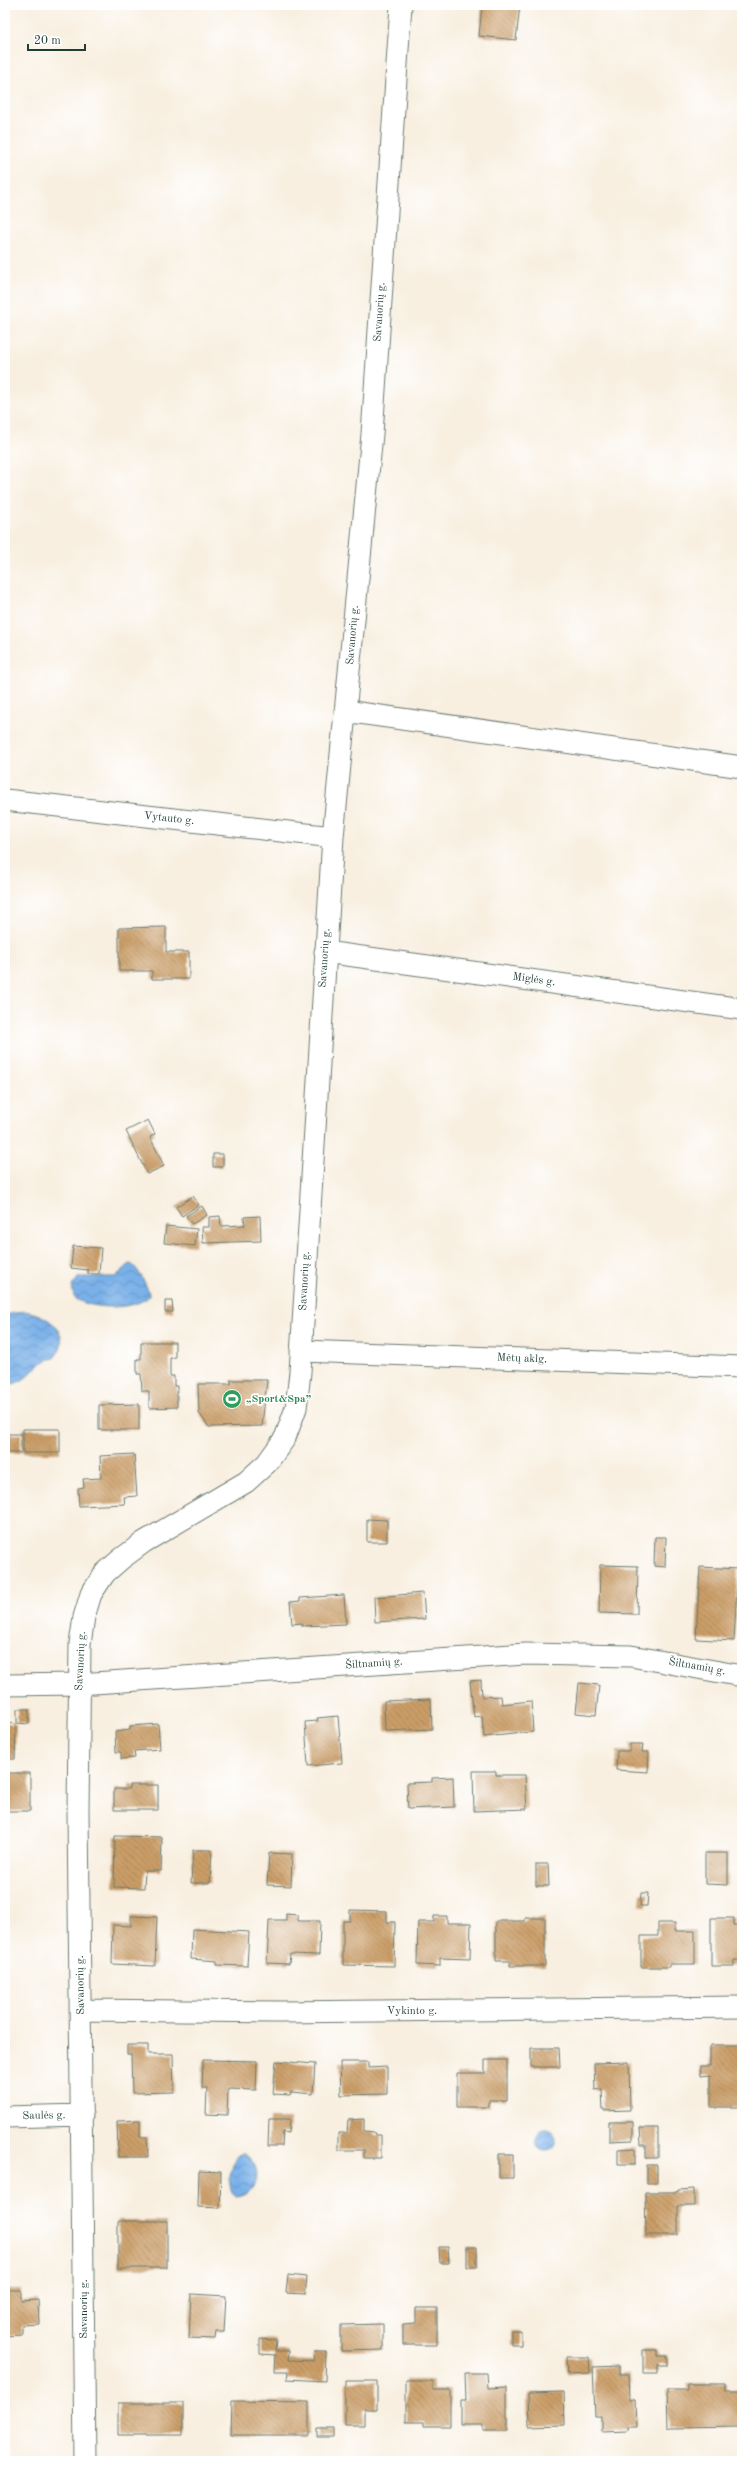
<svg xmlns="http://www.w3.org/2000/svg" width="747" height="2466" viewBox="0 0 747 2466" font-family="'Old Standard TT',serif">
<style>
.water{fill:url(#water-waves);stroke:#4c778e}
.building{fill:url(#building-back-hatch)}
.lines{fill:none;stroke-linecap:round;stroke-linejoin:round}
.street-casing{stroke:#6b7b70;stroke-width:23}
.street{stroke:#fff;stroke-width:21}
.labels{text-anchor:middle;dominant-baseline:central;stroke-width:3.5;stroke-linejoin:round;paint-order:stroke}
.street-label{font-size:11px;fill:#1f3d34;stroke:#fff}
.leisure-label{font-size:11px;font-weight:bold;fill:#27864d;stroke:#fff;text-anchor:start}
</style>
<defs>
<pattern id="water-waves" width="16" height="10" patternUnits="userSpaceOnUse"><rect width="16" height="10" fill="#7ab1e9"/><path d="M0 5q4-4 8 0t8 0" fill="none" stroke="#6391be"/></pattern>
<pattern id="building-back-hatch" width="6" height="6" patternUnits="userSpaceOnUse"><rect width="6" height="6" fill="#cb9e68"/><path d="M-1 5l2 2M0 0l6 6M5-1l2 2" fill="none" stroke="#a48256"/></pattern>
</defs>
<rect width="100%" height="100%" fill="#fff"/>
<filter id="ink" filterUnits="userSpaceOnUse"><feTurbulence type="fractalNoise" baseFrequency=".025" numOctaves="2"/><feDisplacementMap in="SourceGraphic" scale="8" xChannelSelector="R" yChannelSelector="G"/><feConvolveMatrix kernelMatrix="1 2 1 2 8 2 1 2 1" color-interpolation-filters="sRGB"/></filter>
<filter id="wash" filterUnits="userSpaceOnUse"><feTurbulence type="fractalNoise" baseFrequency=".012" numOctaves="4" result="noise"/><feDisplacementMap in="SourceGraphic" scale="16" xChannelSelector="R" yChannelSelector="G"/><feGaussianBlur stdDeviation="0.9" result="paint"/><feColorMatrix in="noise" values="0 0 0 0 0 0 0 0 0 0 0 0 0 0 0 0 0 1.4 0 .05"/><feComposite in="paint" operator="in"/></filter>
<g filter="url(#wash)">
<rect width="100%" height="100%" fill="#f8efe0"/>
<path class="water" d="M130 1264C136 1264 150 1290 149 1296 135 1311 88 1310 74 1297L72 1286 79 1277H115Z
M24 1311C48 1314 75 1334 54 1358 30 1363 33 1383 5 1385V1315Z
M535 2140a11 11 0 1 1 22 0a11 11 0 1 1-22 0Z
M244 2153C248 2157 255 2163 256 2169 260 2183 249 2196 235 2196 225 2185 231 2167 238 2155Z"/>
<g id="blocks">
<path class="building" d="M482 5H520L516 40 479 36Z
M166 927V952H189V979H152V971H119V928Z
M148 1120 155 1134 150 1137 164 1166 147 1174 126 1131Z
M213 1154H223V1167H213Z
M193 1196 199 1205 182 1216 176 1207Z
M202 1206 207 1215 192 1224 186 1216Z
M220 1216 221 1226 245 1225 244 1217 260 1216 261 1241 203 1243 202 1227H209V1217Z
M166 1226 197 1229 195 1246 164 1243Z
M73 1246 101 1248 99 1274H88V1270L71 1268Z
M165 1301H172L173 1312H165Z
M141 1342H175V1358H170V1376H174V1386H177V1407L149 1408V1391H142L141 1374H137V1359H141Z
M231 1380H267L262 1426 209 1427 199 1413 198 1384H231Z
M139 1404V1430H99V1405Z
M23 1429H60V1453H23Z
M7 1434H21V1453H7Z
M134 1454 137 1496 124 1497 125 1504 79 1506 78 1488 84 1487 83 1479 101 1478 100 1456Z
M367 1519 387 1520V1542H367Z
M655 1537H666L665 1567 654 1566Z
M600 1565 638 1566 637 1614 599 1613Z
M700 1567 738 1569 734 1641 696 1639Z
M423 1593 425 1619 375 1622 374 1597Z
M344 1595 346 1624 302 1626V1623L292 1624 290 1602 300 1601V1598Z
M481 1680 482 1697 501 1696 502 1704 531 1701 533 1732 484 1737 482 1716 474 1717 470 1681Z
M579 1683 599 1685 596 1715 576 1713Z
M431 1699 432 1729 385 1731 384 1701Z
M17 1709H29V1724L17 1723Z
M338 1716 342 1763 308 1766 305 1722 318 1721 317 1718Z
M5 1723 16 1724 15 1759H5Z
M158 1724 160 1749 134 1751 135 1758 121 1759V1752H116L115 1732 130 1730V1726Z
M630 1744H643L642 1752H649L648 1772 616 1770 617 1751H630Z
M473 1771H496V1775H525L527 1809 474 1811Z
M5 1773H30V1811H5Z
M453 1777 454 1807 408 1809 407 1783 432 1782V1778Z
M129 1785H158V1810H114V1789H129Z
M115 1836 162 1837 161 1871H145L144 1888 114 1887Z
M193 1850H212L210 1883H191Z
M269 1853 292 1854 291 1886 267 1885Z
M705 1853H728V1885L705 1884Z
M536 1864H548L549 1886H536Z
M641 1893H648L647 1906H640Z
M350 1910 387 1911V1922H395L394 1966 343 1965V1921H350Z
M286 1914 298 1915V1921H320L319 1955 290 1954 289 1964 267 1963 269 1920H286Z
M131 1916 157 1917 155 1966 112 1964 113 1925 131 1926Z
M434 1916H447V1923H471L470 1959 440 1958V1966L417 1965 418 1922H434Z
M525 1918H545V1966H510V1961H496V1921H525Z
M711 1918H734V1925H742V1960H734V1966H711Z
M658 1923H675V1931H695V1964H669V1967H641V1936H658Z
M192 1929 249 1932 247 1966 217 1965V1961L191 1959Z
M127 2045H148V2054H173L174 2092 132 2093 131 2054H127Z
M710 2045H742V2107H711V2075L701 2076 700 2066H710Z
M531 2048H559L560 2067H531Z
M203 2060 257 2061 256 2090 228 2089 227 2115 206 2114 207 2088H202Z
M485 2060H507V2100H489V2107H457V2073H485Z
M276 2061 315 2064 313 2094 291 2092 290 2095 273 2094Z
M340 2062H368V2068L387 2067V2094L341 2095Z
M629 2062 630 2110 603 2111 602 2089 595 2090 594 2063Z
M269 2119H290L289 2133 283 2132 282 2146H268Z
M364 2119V2131L374 2132 375 2135H381V2158H364V2150H338V2133H347L348 2120Z
M140 2120V2137H147L148 2157H118L117 2121Z
M609 2122H633V2140L609 2141Z
M640 2128H658V2158H646V2145H641Z
M635 2148V2164H618V2149Z
M499 2154H513V2178H499Z
M647 2165H657V2183H647Z
M199 2171 221 2172 220 2208 198 2207Z
M694 2189V2206H678V2235H646L645 2192H678V2190Z
M118 2221H167V2268H118Z
M439 2247H448L449 2263H440Z
M467 2247H477V2267H467Z
M288 2275 307 2277 305 2294 286 2293Z
M5 2290H21V2301L38 2300 39 2324 22 2325V2335L5 2336Z
M191 2294 226 2296 224 2332H216L215 2339 189 2338Z
M416 2308H437V2345H403V2324L416 2323Z
M383 2324V2350L341 2351V2325Z
M511 2331H521V2345H511Z
M260 2339 276 2340 275 2351H289L288 2360 313 2361 314 2352H326L325 2381 287 2379 288 2372H274L275 2355 260 2354Z
M643 2350H658V2356H668V2365H658V2373H643Z
M566 2357H589L590 2373 567 2374Z
M618 2366V2374H629L630 2399H635L636 2427H627V2431L601 2432V2416H595L593 2367Z
M465 2373H487L488 2388 507 2387V2431H483V2425H461V2400H466Z
M345 2381H377V2409H364V2425H345Z
M406 2381H433V2390H450V2426H424V2422H406Z
M687 2384H726V2390H742V2427L668 2428 667 2390H687Z
M564 2392 565 2425 529 2426 528 2393Z
M232 2401 309 2402V2435H231Z
M118 2403H183V2435H118Z
M318 2429H334V2437H318Z"/>
</g>
</g>
<g filter="url(#ink)">
<use href="#blocks" fill-opacity="0" stroke="#6b7b70" stroke-width="1"/>
<g class="lines">
<g class="street-casing">
<path id="street" d="M345 711 742 767
M5 800 333 837
M325 952 742 1009
M301 1351 742 1367
M5 1685 79 1684 526 1654 631 1656 742 1676
M81 2010 281 2012 742 2007
M5 2117 82 2115
M85 2461 78 1811 80 1644 84 1617 91 1594 105 1573 121 1559 144 1542 246 1482 267 1463 285 1438 296 1408 300 1372 333 837 372 434 401 5"/>
</g>
<use href="#street" class="street"/>
</g>
</g>
<defs>
<g id="stadium-disc" transform="scale(1)"><circle r="9.5" fill="#2e9e5b" stroke="#fff"/><path d="M0-5a6.5 5 0 1 0 0 10a6.5 5 0 1 0 0-10ZM-3.5-1.8h7v3.6h-7Z" fill="#fff"/></g>
</defs>
<g fill-rule="evenodd">
<use href="#stadium-disc" x="232" y="1399"/>
</g>
<g class="labels">
<g class="street-label">
<text transform="translate(380 312) rotate(-86)">Savanorių g.</text>
<text transform="translate(353 635) rotate(-85)">Savanorių g.</text>
<text transform="translate(169 819) rotate(6)">Vytauto g.</text>
<text transform="translate(325 958) rotate(-86)">Savanorių g.</text>
<text transform="translate(534 980) rotate(8)">Miglės g.</text>
<text transform="translate(305 1281) rotate(-87)">Savanorių g.</text>
<text transform="translate(522 1359) rotate(2)">Mėtų aklg.</text>
<text transform="translate(81 1661) rotate(-87)">Savanorių g.</text>
<text transform="translate(374 1664) rotate(-4)">Šiltnamių g.</text>
<text transform="translate(697 1667) rotate(10)">Šiltnamių g.</text>
<text transform="translate(81 1985) rotate(-91)">Savanorių g.</text>
<text x="412" y="2011">Vykinto g.</text>
<text transform="translate(44 2116) rotate(-1)">Saulės g.</text>
<text transform="translate(84 2309) rotate(-90)">Savanorių g.</text>
</g>
<g class="leisure-label">
<text x="246" y="1399">„Sport&amp;Spa”</text>
</g>
</g>
<rect width="747" height="2466" fill="none" stroke="#fff" stroke-width="20"/>
<path d="M28 44v6h57v-6" fill="none" stroke="#1f3d34" stroke-width="2"/>
<text x="34" y="44" font-size="12" fill="#1f3d34" stroke="#ffffff" stroke-width="3" paint-order="stroke">20 m</text>
</svg>
